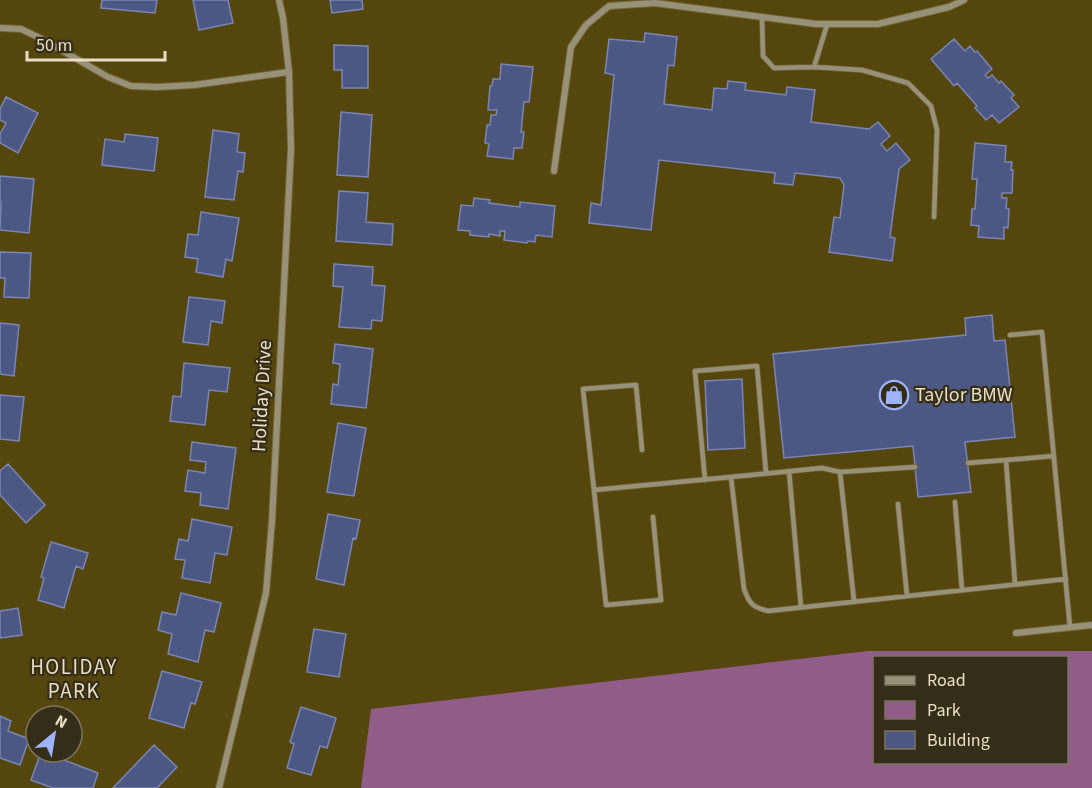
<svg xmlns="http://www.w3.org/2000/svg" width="1092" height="788" viewBox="0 0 1092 788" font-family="'Source Sans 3',sans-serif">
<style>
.green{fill:#8f5d87;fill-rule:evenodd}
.building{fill:#4c5783;stroke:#7986b6;stroke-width:1.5}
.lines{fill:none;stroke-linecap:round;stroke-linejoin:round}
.service-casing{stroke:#726431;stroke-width:6}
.minor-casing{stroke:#726431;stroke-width:8}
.service{stroke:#98917a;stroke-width:4.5}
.minor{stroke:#98917a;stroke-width:6}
.labels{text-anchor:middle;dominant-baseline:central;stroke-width:4.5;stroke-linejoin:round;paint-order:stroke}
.poi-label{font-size:20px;fill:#e7dec3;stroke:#342d17;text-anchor:start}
.street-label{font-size:20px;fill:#e7dec3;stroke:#342d17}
.neighbourhood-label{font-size:21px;letter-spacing:1.5px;fill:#e7dec3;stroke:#342d17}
</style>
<rect width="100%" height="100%" fill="#55460d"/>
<path class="green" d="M868 651H1092V788H361L371 709ZM874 658H1066V762H874Z"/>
<path class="building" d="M102 0H157L155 13 101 8Z
M193 0H228L233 23 199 30Z
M330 0H362L363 9 332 13Z
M645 33 677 37 674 66 668 65 664 104 712 110 714 88 727 89 728 81 746 83 745 90 786 95 787 87 815 90 811 122 869 129 878 122 890 136 881 144 887 151 896 143 910 160 899 169 890 237 895 238 892 261 829 252 834 217 840 218 844 185 840 178 795 173 793 185 774 183 775 173 659 160 651 230 589 223 591 203 601 205 614 75 605 73 609 39 644 42Z
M954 39 965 51 970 46 975 52 977 51 992 69 985 75 988 78 992 75 999 83 1001 81 1014 95 1011 98 1019 107 999 123 992 115 986 120 975 108 977 106 957 83 954 86 931 59Z
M334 45 368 46V88H342V70H334Z
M501 64 533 67 529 102H524L521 132H524L522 148H514L513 159 487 156 489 144 485 143 487 125H490L491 115H496L497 110H488L490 86H492L493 79H500Z
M6 97 38 113 18 153 0 143V134L6 123 0 120V109Z
M341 112 372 115 368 177 337 175Z
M213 130 239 134 237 152 245 153 243 172 238 171 234 200 205 197Z
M125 134 158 138 154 171 102 165 105 139 124 142Z
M975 143 1006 146 1005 162H1012L1011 170H1013L1012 193H1002V198H1007L1006 208 1009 209 1008 228 1004 227V239L978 237 979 226 971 225 972 209H975L977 179H972Z
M0 176 34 179 29 233 0 230 1 202 0 201Z
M339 191 368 193 366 222 393 224 392 245 336 241Z
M474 198 490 200 489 203 520 207V202L555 206 552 237 536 235 535 242 528 241 527 243 504 240 505 231H500V236L489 234V237L470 235V231L458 230 461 205 473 206Z
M201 212 239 218 232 261 226 259 223 277 196 272 198 259 185 257 188 234 198 235Z
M0 252 31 253 29 298 4 297 5 278H0Z
M334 264 373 267 372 285 385 286 382 321 372 320 371 329 339 327 343 287 333 286Z
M189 297 225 301 222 323 211 321 208 345 183 342Z
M992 315 994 341 1005 340 1015 437 965 442 971 492 918 497 913 446 784 458 773 354 966 335 965 318Z
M0 323 19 325 14 376 0 374Z
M335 344 373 349 366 408 331 404 333 384 338 385 340 364 333 363Z
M184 363 230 368 227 392 209 390 205 425 170 421 173 396 181 397Z
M742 379 745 448 708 450 705 381Z
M0 395 24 397 19 441 0 439Z
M338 423 366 428 354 496 327 492Z
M192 442 236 448 228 509 200 505 201 493 185 491 188 470 205 473 206 462 190 460Z
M8 464 45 505 26 523 0 495V471Z
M328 514 360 520 356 539 353 538 344 585 316 579Z
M192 519 232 527 227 555 215 553 210 583 182 578 185 560 175 559 179 539 188 541Z
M51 542 88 553 83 569 76 566 64 608 38 600 44 578 41 577Z
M181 593 221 603 214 632 205 630 198 662 168 654 172 634 158 630 162 612 176 615Z
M18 608 22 635 0 638V611Z
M314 629 346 634 339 677 307 672Z
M162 671 202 682 195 704 191 703 184 728 149 718Z
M301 707 336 718 327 748 320 746 311 775 287 768 294 744 290 742Z
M0 716 11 721 8 731 29 739 20 765 0 758Z
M154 745 177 767 157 788H113Z
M41 752H58L56 757 98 773 93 788H53L31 780Z"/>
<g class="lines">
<g class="service-casing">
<path id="service" d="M762 17 763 56 774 68 814 67 862 70 908 83 931 106 937 130 934 217
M814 67 827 25
M1010 335 1042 332 1070 627
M968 463 1006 460
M789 471 801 607
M840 472 915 467
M731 477 822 468 840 472 854 601
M705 480 695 371 757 366 766 473
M594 490 583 389 636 385 642 450
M955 502 962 590
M898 504 907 596
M653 517 661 600 606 605 594 490 731 477 744 589C749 603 752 607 768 611L1066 579
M1015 584 1006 460 1054 456"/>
</g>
<g class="minor-casing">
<path id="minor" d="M0 28 21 29 44 40 108 77 131 86 158 87 194 85 289 72
M554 171 571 47 586 25 609 6 655 3 816 24H878L949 7 964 0
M1016 633 1092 625
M219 788 266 593 272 521 291 149 289 72 283 18 279 0"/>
</g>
<use href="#service" class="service"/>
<use href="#minor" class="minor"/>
</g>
<defs>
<g id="shop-ring" transform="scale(1.5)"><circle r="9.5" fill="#342d17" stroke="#a0b3fd" stroke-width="1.5"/><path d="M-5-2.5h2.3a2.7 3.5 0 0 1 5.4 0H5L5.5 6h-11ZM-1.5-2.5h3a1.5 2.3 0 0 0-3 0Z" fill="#a0b3fd"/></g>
</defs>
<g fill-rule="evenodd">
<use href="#shop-ring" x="894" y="395"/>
</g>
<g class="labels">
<g class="poi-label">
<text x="915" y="395">Taylor BMW</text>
</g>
<g class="street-label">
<text transform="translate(262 396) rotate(-87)">Holiday Drive</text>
</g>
<g class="neighbourhood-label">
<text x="74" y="667">HOLIDAY<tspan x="74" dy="24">PARK</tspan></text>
</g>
</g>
<rect x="873" y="656" width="195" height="108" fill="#342d17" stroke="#7c745c" stroke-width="1.5"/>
<rect x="885" y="676" width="30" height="9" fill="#98917a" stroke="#7c745c" stroke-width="1.5"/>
<text x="927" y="686" font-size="18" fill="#e7dec3">Road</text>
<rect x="885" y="701" width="30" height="18" fill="#8f5d87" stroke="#7c745c" stroke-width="1.5"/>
<text x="927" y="716" font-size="18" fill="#e7dec3">Park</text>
<rect x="885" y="731" width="30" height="18" fill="#4c5783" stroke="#7c745c" stroke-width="1.5"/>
<text x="927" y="746" font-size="18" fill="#e7dec3">Building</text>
<g transform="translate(54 734) rotate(30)"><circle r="28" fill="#342d17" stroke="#7c745c" stroke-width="1.5"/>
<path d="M0-4.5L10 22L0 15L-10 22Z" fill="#a0b3fd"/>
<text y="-9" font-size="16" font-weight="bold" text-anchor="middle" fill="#e7dec3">N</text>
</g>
<path d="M27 51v9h138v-9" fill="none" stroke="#e7dec3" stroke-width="3"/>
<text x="36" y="51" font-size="18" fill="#e7dec3" stroke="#342d17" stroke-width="4.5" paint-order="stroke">50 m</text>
</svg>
